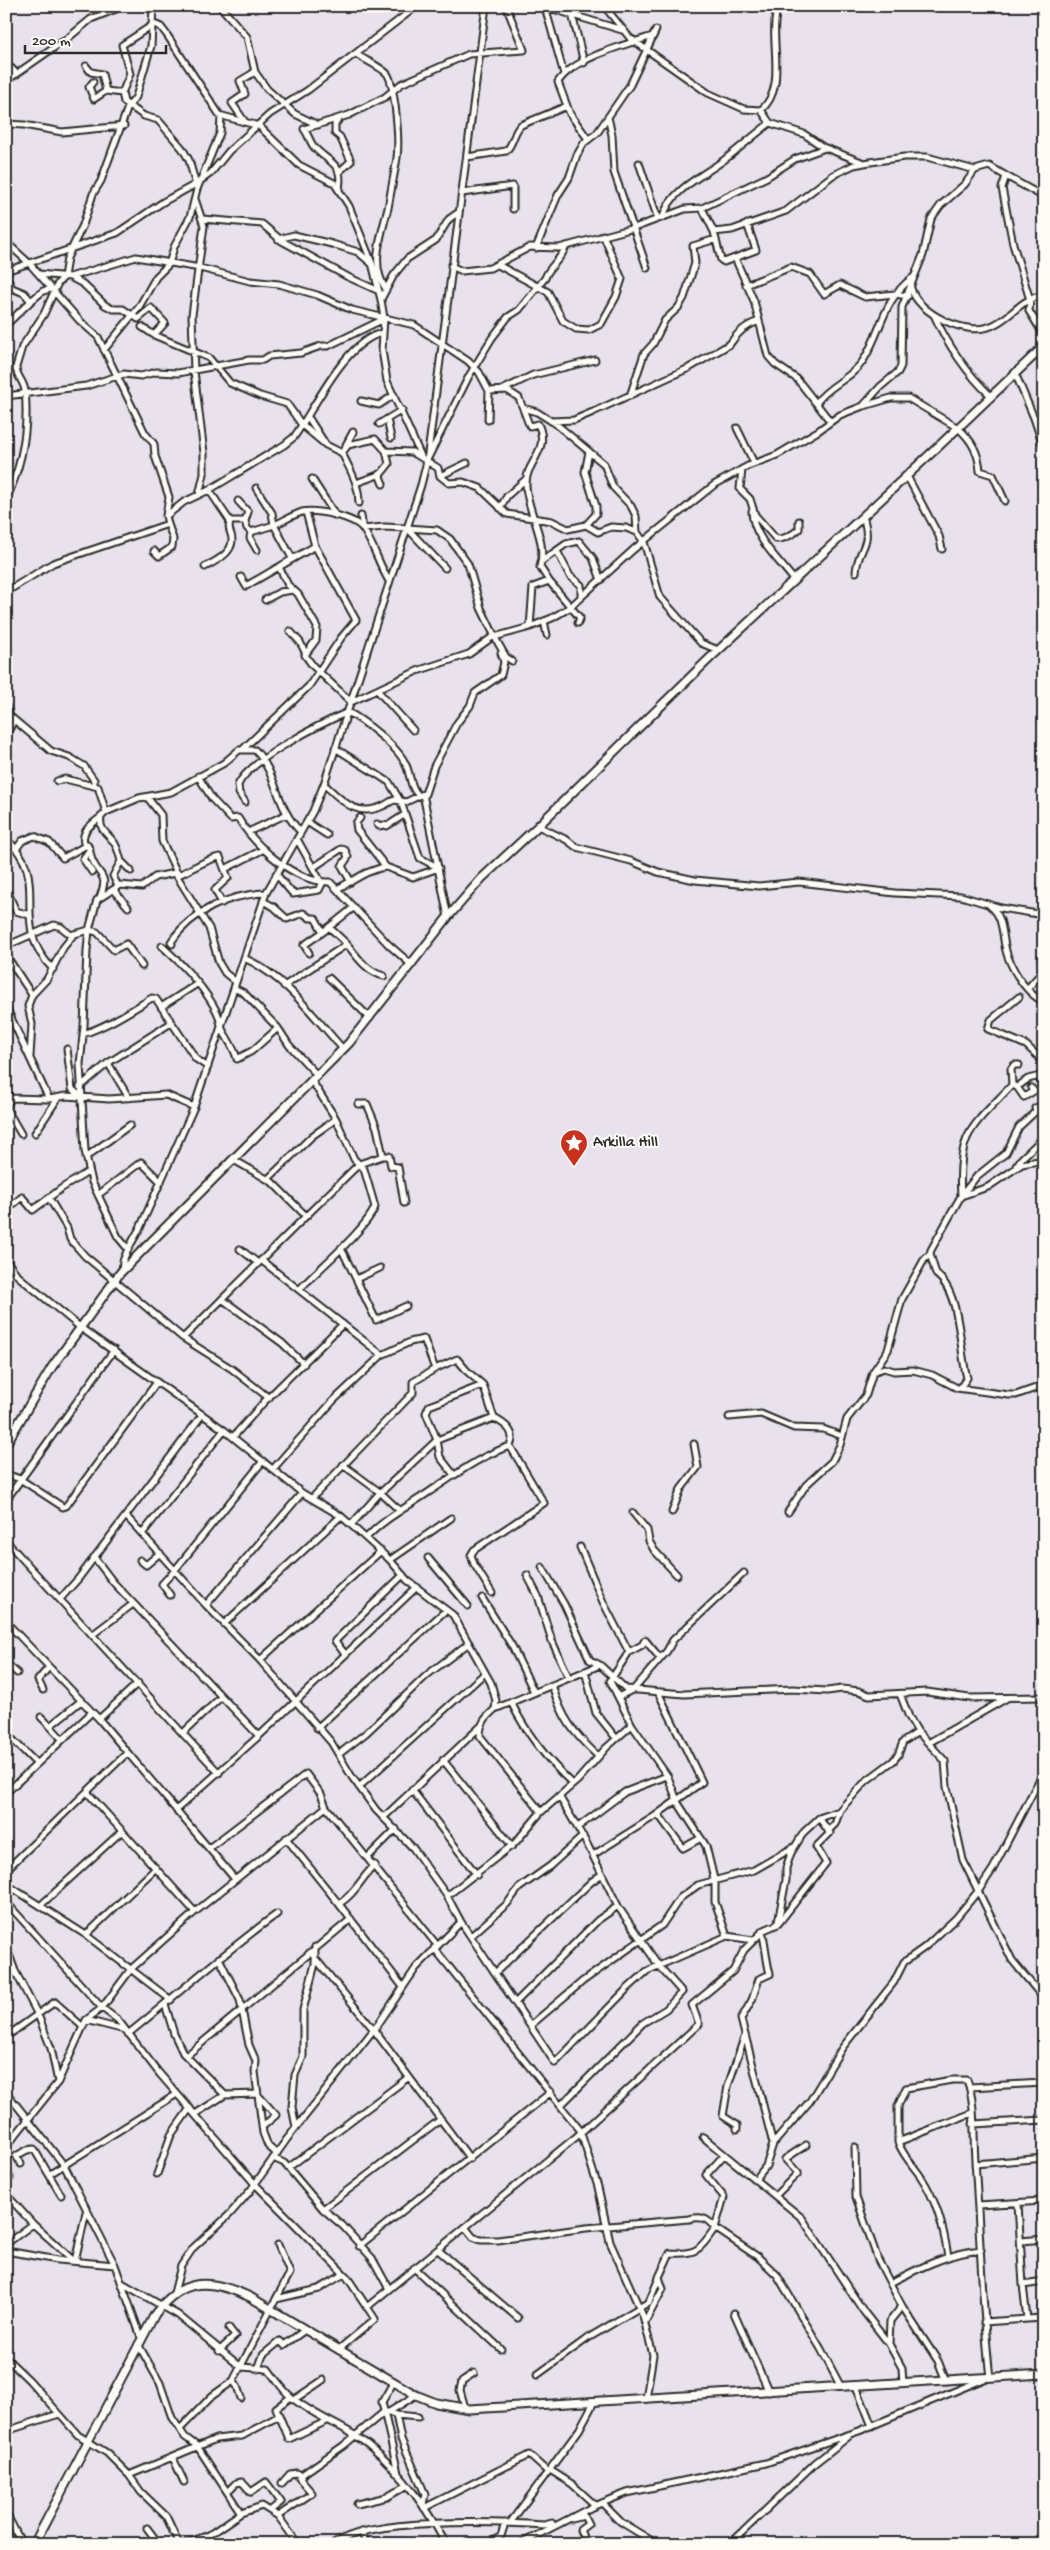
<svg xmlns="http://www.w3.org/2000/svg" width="1050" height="2550" viewBox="0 0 1050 2550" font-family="'Gochi Hand',sans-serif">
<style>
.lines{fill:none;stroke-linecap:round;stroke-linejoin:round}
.street-casing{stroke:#2b2b2b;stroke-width:9}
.secondary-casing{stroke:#2b2b2b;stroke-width:11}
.street{stroke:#fdfcf7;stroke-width:5}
.secondary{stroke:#fdfcf7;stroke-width:7}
.labels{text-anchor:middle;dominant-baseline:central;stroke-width:4;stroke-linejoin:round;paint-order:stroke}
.poi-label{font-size:16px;fill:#2b2b2b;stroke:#fdfcf7;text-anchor:start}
</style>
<rect width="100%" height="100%" fill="#e9e2ed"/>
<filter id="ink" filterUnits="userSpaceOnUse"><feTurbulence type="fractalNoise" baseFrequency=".02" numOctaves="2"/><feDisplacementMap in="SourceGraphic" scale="10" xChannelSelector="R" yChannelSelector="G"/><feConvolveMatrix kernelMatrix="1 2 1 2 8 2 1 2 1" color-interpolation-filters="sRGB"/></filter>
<g filter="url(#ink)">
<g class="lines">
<g class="street-casing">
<path id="street" d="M220 6 247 37 255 72 267 89 295 114 318 125
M543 6 622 30
M604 6 630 38 708 93 744 109 761 110 770 123 804 134 823 147 864 163 904 157H927L975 170 989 166 1006 176 1002 188 1013 244 1030 300 1029 311 1044 335
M545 7 564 74
M572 14 584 63
M356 54C364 60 384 68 388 75 393 84 393 95 395 105 397 121 399 142 397 158 394 175 391 192 388 208 382 233 369 265 386 289
M6 63 17 74
M86 66 91 72 102 74 106 91
M6 81 68 38 91 19 116 9 119 6
M93 82 89 87 94 99 106 91 122 93
M761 110C789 86 767 39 778 6
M219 115 259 126 299 165 334 183 349 206 372 263 381 300 384 318 382 350 387 381 421 456
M608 117 612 135 614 172 647 268
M245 122 232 103 245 94 240 81 255 72
M6 124 24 125 62 132 124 126
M588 139 570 114 558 82C573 58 627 44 653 36
M467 157 506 151C514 144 513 132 521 125L567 106
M639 163 658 219
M339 172 351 161 340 137 335 133V124L340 118
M1006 176 1044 197
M339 189C344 162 328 163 314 147 310 142 308 134 304 129L349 115 385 97 401 84 469 54 524 50 506 6
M462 193 513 186V209
M195 199 204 226 192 315 194 371 204 453V474L199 495
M702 208 714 232 721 260 724 262 756 250 747 224
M663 217C671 189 703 176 724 160 740 148 754 135 770 123
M202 219 262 224 282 241 348 277 379 291
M714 232 732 230 786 211 833 175 854 165 864 163
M278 239 294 235 332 244 358 252 371 263
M6 242 28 262 80 321 98 337 145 433 154 444 155 456 169 497 166 516
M536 248 558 195 569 178 577 155 584 143 597 133 630 85 656 30
M735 258 754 301 768 356 775 364 797 379 830 421
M498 265 548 292 563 321 576 329 589 330 601 324 616 297 622 279 603 235
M451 266 462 271 490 268 530 247 559 248 634 228 685 209 702 208 767 177 795 159 825 148
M6 271 117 233 163 202 196 184 211 173 229 151 270 114 308 90 417 6
M39 274 70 277 136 257 200 268 250 281 279 284 317 295 352 310 414 325 468 361 479 372 489 391 507 390 519 398 528 422 530 426 538 424C551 451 525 462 526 485 527 513 548 539 540 567L549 581 533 587 530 627 552 618 569 608 634 549 714 485 748 466 777 455 818 431 840 415 863 406 880 387 898 372 901 366 902 307 923 255 931 219 941 205 965 184 975 170
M6 276 12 288 24 293 31 301 43 291 51 289
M70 277 83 284 105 305 113 309H123L138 319 151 308 165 323 154 335 142 327
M746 285 791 267 810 274 824 294 840 285 865 297 895 294 908 296
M911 288C917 313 967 337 991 326 1012 318 1019 299 1044 295
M381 299 394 275 407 259 436 240 449 219 459 212
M934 315C947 344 968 375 991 396
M6 325 31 301
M154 335 209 358 230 383 260 396 287 404 302 425 326 445
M104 350 139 307 156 277 169 264 174 247 190 217 197 189 220 133 221 117 167 35 161 27 154 24 122 45 130 74 122 93 124 102 144 116 158 120 182 148 189 160 197 189
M1015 373 1034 418 1044 448
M502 390 533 375 595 360
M6 396 86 386 124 374 141 376 156 372 178 373 249 360H263L269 356 301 353 321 346H328L384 319
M630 396 644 354 653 344 665 320 678 308 684 298 695 263 693 246 716 239
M361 401 379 405 394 395
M817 402C829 385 851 379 863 361 882 331 882 301 912 278
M864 406 891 398H908L958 428C971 439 979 454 980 471L993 475 1005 501
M523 408 537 412 556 424 604 464 613 487 631 506 636 516 637 532
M308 417 326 445 342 453
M1034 418H1044
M387 419 391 438
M488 420 489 391
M551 421 574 420 593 412 689 368 730 344C737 333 746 325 759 321
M379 424 402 410
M737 428 754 463
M346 445 353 432
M386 451 412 452 438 468 440 476 449 483 463 482 480 488 507 514 552 521 568 529 586 525 598 532 611 527 626 528 637 532 644 542 660 597 701 643 718 650
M428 458 469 376 492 338 508 317 519 310 545 278C549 266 562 259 566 246
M742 469 740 489 750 499 755 515 776 539C783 540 794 534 799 529V521
M379 474 383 484
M440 476 467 463
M907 476 939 536 942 549
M312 479 336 516
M356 483 381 474 389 464 386 451 375 439 348 445 342 453C350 470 359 483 359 503
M256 488 272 513 274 525C283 521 293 515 302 512 316 509 355 517 363 529 374 545 379 565 389 581
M209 490 230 521H245L247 528 251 532 274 525 292 558
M6 500C22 465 29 429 25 391 24 381 16 376 16 367L22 347 44 314 58 283 64 277 67 258 83 225 93 194 101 181 128 107 136 97 151 46 153 6
M238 501 248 512 245 521
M500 508 507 496 526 479
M752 511C752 536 779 560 794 580
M361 516 363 529 384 527 407 528
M586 525 596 514V506L585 472 589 452
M251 532 250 538 257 550
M154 551 159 556 172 547 173 539 168 524
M557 551 570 576 581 585V598
M542 561 566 544 579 541 593 558 601 580
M205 567C215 561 232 554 232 540 232 531 227 532 230 521
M279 567 288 585 298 594 317 627 316 640 305 655 313 666 351 702 417 671 469 654 491 638 530 627
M445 568 407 528 437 530 450 539 468 564 481 608 498 643 506 657 512 661
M856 572C858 546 873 548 863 516
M241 577 246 586 315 546
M549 581 580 618 578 623
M6 592 53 563 168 524 166 516 184 502 209 490 284 445 294 437C315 408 345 341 382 333
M265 600 280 592 293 590
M544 621 547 635
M290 631 300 642 305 652
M377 690 413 730
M6 705 10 716
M6 713 51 751 69 757 84 766 94 780V784
M6 730H9L14 720
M335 748 389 782 401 802 420 858 439 868 413 877 386 867 380 868 366 873 337 889
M243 749 309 686 341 638 356 620 315 546 306 512
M198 776 212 799 231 819 238 818C255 846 295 883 330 882L389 945 412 965
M57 781 65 779 98 787 106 812
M324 784C342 801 357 819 385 805 389 803 390 801 395 800L406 802 423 794 448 917
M147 797 161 815 162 841 178 875C191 870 206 859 220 857L228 878 215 890 222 903
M424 797 434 766 457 723 470 706 475 693 501 675 504 662 501 653
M245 802 239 793 238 785C249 760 322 723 348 712 364 721 397 746 405 763 411 774 409 786 418 795
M360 818 356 823 357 830 386 867
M307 822 327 835
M377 824 379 826 384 825 387 826 404 815
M538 826 567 840 576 847 631 861 658 872 695 880 759 886 799 882 895 893 961 896 1001 908 1044 915
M248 832 287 814
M6 839C54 879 6 923 53 969
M297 839 321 882
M85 846 87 844C90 849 90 854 92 860 100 878 109 874 100 897
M85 846C79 832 91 825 101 817
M17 848 22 841 34 836 49 842 63 858 85 846
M90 849 83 859 92 872
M121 861 131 871
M314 867 341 849 345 850 348 857 342 866 351 882
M225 869 264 849
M276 874 293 894 319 890 323 882
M118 886 113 876 121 861C119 854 118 847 113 841 106 832 99 830 101 817L106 812 139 798 171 792 224 763 239 750H255C278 774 275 807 301 832
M6 888 16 911 29 915
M114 890 128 907
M263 901 274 907 287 919 303 913 310 918H315L323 932 353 908
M990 906C1006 918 1001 940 1008 957 1014 973 1028 995 1044 1002
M172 944 171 942C191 912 229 894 266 893
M347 944C357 957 367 972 384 976
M6 946 54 925 61 927 71 935 89 930 97 932 114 950 126 944 142 966
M162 946C182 964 205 988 217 1012 220 1018 220 1025 223 1031 228 1040 235 1049 237 1059L252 1051 278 1028 289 1045 317 1075
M309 953 304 945 323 932
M6 955 32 995
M244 958C285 976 314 1017 343 1049
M329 978 370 1018
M284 986 347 944 329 927
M234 988 244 993 278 1028
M1028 988 1044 970
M1019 997 991 1020 988 1029 1026 1045 1044 1062
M6 1007 49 1099
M161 1007 197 984
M83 1034C108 1026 130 1011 152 998L156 999 196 1059 208 1067
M67 1049 72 1089 80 1096
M30 1056 32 1024 28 1006 32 995 47 979 63 948 74 934
M1041 1058 1044 1040
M108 1063 129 1098
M1044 1075 1028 1079 1017 1087 1012 1085C971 1128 957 1133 961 1196L977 1176 1006 1153 1019 1127 1036 1111 1035 1108 1044 1104
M1040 1078 1044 1089
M1012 1085 1011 1069 1014 1065H1019
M80 1087 108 1063 171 1023
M1017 1087 1024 1097 1034 1091 1031 1088
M6 1093 11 1098 49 1099 66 1096 109 1099 166 1095 194 1107
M11 1098 6 1108 21 1134
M35 1133 58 1098
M383 1156H389L391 1166 398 1167 404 1203
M86 1157 130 1125
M1016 1166 1022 1158 1044 1137
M268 1179 312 1136 336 1119
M98 1195 141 1162 161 1182
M49 1198 67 1228 70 1239 85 1256 183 1338 232 1369 269 1398
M6 1210 22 1197 33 1210 62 1188 88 1172
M306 1216 359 1164 383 1156 377 1128 367 1104H358
M341 1248 376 1320 406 1306
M128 1249 118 1237 92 1182 85 1151 80 1064 84 1026 87 950 89 930 97 900 120 885 142 887 155 877 175 873 209 928 219 963 225 973 236 982
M240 1249 258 1263
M6 1260 18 1276 81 1328 224 1430 302 1493 341 1516 390 1560 407 1580 453 1615 491 1683 496 1701 495 1709C486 1717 480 1723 480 1736L541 1812 515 1843 447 1896 461 1922 416 1968 379 2023 287 2139 250 2191 229 2215 193 2248 181 2266 174 2293
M261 1260 382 1355 333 1401 273 1469
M122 1271 123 1261 128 1249 140 1228 194 1107 266 893 313 811 324 784 421 485 427 461 486 6
M356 1279 380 1268
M299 1290C318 1269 365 1231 375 1207L364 1169 354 1159 336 1119 312 1081
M222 1299 282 1343 304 1364
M183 1338 306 1216 272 1182 234 1160
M435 1369 457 1359 468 1372 483 1385 494 1418 437 1440 440 1457 454 1475
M873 1372 888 1350 902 1299 924 1260 930 1254
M960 1388 967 1378C959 1349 961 1292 936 1274L930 1254 931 1250 961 1196 988 1187 1022 1164 1044 1160
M729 1417 761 1414 794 1428 823 1429 842 1436
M494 1418C505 1424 517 1432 510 1446
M233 1437 264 1402 343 1324
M343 1465 381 1493 400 1511
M6 1474 20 1479 63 1507 66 1506 157 1382
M312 1498 413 1393V1382L435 1369 424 1339 410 1342 382 1355
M6 1500 114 1350
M672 1512 681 1489 698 1467 694 1444
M788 1512 806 1485 832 1461 840 1445 847 1419 866 1395 873 1372 884 1368 894 1371 913 1370 932 1375 957 1388 1009 1395H1016L1044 1385
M633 1513 647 1530 649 1541 654 1550 677 1575
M126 1516 206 1605 259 1659 331 1742 352 1777 376 1810 413 1848 447 1896
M351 1525 377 1496 437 1440 426 1413 429 1406 483 1385
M142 1534 224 1430
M366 1538C384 1519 407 1507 429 1492 455 1475 480 1456 510 1446L544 1503 474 1550 471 1555 474 1564 492 1593
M6 1541 219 1773
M580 1547 603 1602 629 1652
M94 1557 113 1582 259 1736
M428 1558 468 1606
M140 1560 146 1565 160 1553
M390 1560 451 1518
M542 1567 564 1604 590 1660 600 1665 626 1689 684 1694 793 1689 827 1691 842 1689 859 1691 869 1695 927 1692 969 1698 1044 1697
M527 1575 538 1596 552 1641 569 1678
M170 1595 162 1584 175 1570 263 1461
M61 1598 78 1579 202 1415
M482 1598 512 1646 534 1692
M206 1605 302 1493
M6 1622 99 1719 234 1878
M224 1624 341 1516
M92 1635 133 1604
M345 1654 335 1641 403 1575
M260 1660 381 1551
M6 1663 17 1673
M585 1671 596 1713 616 1738
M552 1685C562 1718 573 1733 598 1756
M43 1690 38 1680 49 1667
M900 1694 909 1717 918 1732 945 1761 947 1787 963 1860 1012 1960 1044 1999
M618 1697 610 1681 629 1652 642 1645 645 1640 660 1658
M511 1702C526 1733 548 1761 573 1784
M495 1709 600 1665
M41 1717 50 1726
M99 1719 138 1683
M632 1725 668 1777 678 1803 706 1846 715 1883V1902L727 1936
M317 1728 446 1610
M6 1733 36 1763
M183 1733 221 1697
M62 1739 50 1726 81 1701
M930 1742 1007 1698
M339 1754 366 1733 427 1675 469 1643
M443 1760 512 1846
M359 1787 485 1673
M412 1790 477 1875
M6 1793 91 1713
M559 1796 587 1844 619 1908 659 1966 682 1992 666 2009 643 2023 561 2105
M177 1809 259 1736 417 1587
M541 1812 578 1780 606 1748 632 1725 618 1697 634 1689 667 1651 673 1640 744 1573
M658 1814 683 1848 701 1838
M383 1818 480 1727
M578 1827 625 1792 667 1776
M828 1831 835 1824 840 1810
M286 1838 339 1904
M209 1848 306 1774 321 1794 326 1807 437 1945
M593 1855 655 1816 702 1782 658 1692
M368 1857 396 1829
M375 1865C360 1879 357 1892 339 1904L403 1987
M6 1870 127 1753
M6 1884 86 1935 171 2000
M6 1902 102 2008 118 2020 159 2073 255 2184 347 2277 375 2319 338 2350
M41 1905 122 1831
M195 1912 326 1807
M461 1922 555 2063 626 1990 647 1971 727 1936 753 1940
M778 1922 786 1880V1868L791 1853 804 1832 819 1818 839 1811 866 1781 893 1761 898 1755 903 1742 918 1732
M86 1935 156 1868
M471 1936 507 1904 519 1888 550 1866 583 1836
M6 1946 15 1971 38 2015 51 2048 58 2082
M434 1948 580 2130 598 2187 610 2242 643 2316 653 2355 646 2399
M310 1952 374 2030 470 2159
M219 1958 240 2000 249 2045 256 2061 255 2072 263 2133 268 2146 277 2154
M495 1973 591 1882 602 1874
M516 2002 598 1920 618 1906
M165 2004 174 2034 183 2053 225 2095 257 2094 276 2115 262 2127
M86 2020 125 2030
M531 2025 583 1981 662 1925 680 1898 698 1885 754 1870 794 1847
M6 2029 10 2034 55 2002 83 2027
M128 2034C178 1994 225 1951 277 1914
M186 2056 351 1919
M970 2087 1044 2083
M6 2092 64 2165 115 2265 141 2337
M972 2113 898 2142V2106L906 2088 952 2080H967C976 2103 973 2135 975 2160 980 2233 982 2306 990 2378
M195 2114 225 2095
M973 2124 1044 2120
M296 2127 292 2107 295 2075 303 2057V2010L315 1964V1947
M737 2129V2125L723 2116 728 2086 744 2038
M703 2137 802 2218 864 2312 889 2344
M898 2142C903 2156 913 2165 921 2177 937 2201 944 2229 948 2257
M773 2144 810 2101 842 2048 894 1982 904 1962 925 1947 956 1918 979 1890 993 1869 1044 1771
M6 2147 58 2082 86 2020 102 2008 131 1969 195 1912 87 1792
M855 2147 856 2197 878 2260 902 2306
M273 2158 284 2163 323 2209 343 2226 372 2258 389 2289
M21 2164 16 2156 27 2150 34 2149 61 2195
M975 2164 1044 2158
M6 2167 10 2178 6 2182
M288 2168 409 2077
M50 2174 177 2094
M157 2174 171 2135 190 2108
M756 2179 766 2166 773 2144 741 2019 752 2000 759 1979 770 1974C766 1960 766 1946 762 1931L778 1924 826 1863 816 1847 830 1833 819 1818
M6 2194 33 2224 74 2261
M776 2195 798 2173 785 2159 806 2145
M1018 2204 1023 2285
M978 2205 1044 2201
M323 2209 441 2119
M465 2227 473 2237 481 2240H498L586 2228 689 2219C702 2216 707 2218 715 2228L724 2197 706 2175 724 2155
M1021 2241 1044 2239
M6 2244 33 2224
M359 2246 551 2092
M438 2250 518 2318
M6 2251 58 2260 115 2265
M75 2261 86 2212
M414 2268 501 2349
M1044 2282 1023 2285 1027 2319 1044 2318
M122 2283 178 2315 241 2367 268 2369C275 2378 282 2389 290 2396 309 2413 334 2422 356 2436 394 2462 424 2503 446 2544
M890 2283C919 2268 949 2253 981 2250
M276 2299 290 2273 278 2245
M367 2307 576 2137 699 2024 692 2005 733 1971 744 1950 762 1932
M734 2313 769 2392
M645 2322 663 2289 659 2277 670 2253C698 2255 700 2249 715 2228L758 2257 777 2275 821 2349 841 2387
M984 2322 1027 2319
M138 2344 160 2383 172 2418 185 2437 197 2446 241 2513
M219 2351 235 2336 229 2328
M6 2358 29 2380 78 2435 107 2453 129 2475 141 2492 166 2516 179 2544
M258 2369 263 2355 280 2341 284 2345 305 2330
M537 2375 588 2338 649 2302 659 2278
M233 2381 237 2386 241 2398
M393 2383 382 2402 398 2473
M903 2383 902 2368 889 2344 890 2321 902 2306 938 2361 946 2381
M856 2386 872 2426
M291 2397 276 2408 289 2439 327 2421
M295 2399 323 2380
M465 2408 460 2390 462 2381 474 2373
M389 2412 396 2415 401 2439 425 2494 423 2505
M396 2415 418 2417
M180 2429 212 2396 233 2381 276 2299 319 2289 344 2274
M6 2431 59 2414
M173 2458 184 2482
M550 2470 572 2484 595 2505
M129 2475 216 2439 242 2436 279 2416
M282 2483 290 2474 297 2473 302 2476
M228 2491 236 2483 242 2482 251 2492 266 2482 281 2502 271 2510
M602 2503 621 2522 657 2544
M357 2504 387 2497 406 2486
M424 2508 529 2455 548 2472
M6 2513 22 2544
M278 2516 312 2493 299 2478 303 2474 343 2446 384 2412H389L416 2395
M572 2519 584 2516 588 2524 580 2530 586 2544
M510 2523 579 2430 594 2402
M147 2528 159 2544
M361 2532 367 2544
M184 2544 209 2535 241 2513 262 2506 278 2516 298 2544
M334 2544C369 2517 498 2522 544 2525L552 2523
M438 2544 444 2539
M489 2544 501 2536 505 2523
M520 2544 592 2507 627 2493 766 2463 859 2431 984 2379
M730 2544 815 2463 848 2437"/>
</g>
<g class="secondary-casing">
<path id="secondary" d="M6 1444 52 1367 120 1273 349 1043 448 917 482 878 538 826 710 658 941 444 1044 346
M34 2544 155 2314C183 2276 211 2279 250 2297L416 2395 436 2403 469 2409 1044 2374"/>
</g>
<use href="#street" class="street"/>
<use href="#secondary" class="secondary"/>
</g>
</g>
<defs>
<g id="sight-pin" transform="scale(1.4375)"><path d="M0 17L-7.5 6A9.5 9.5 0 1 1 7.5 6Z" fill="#c8321e" stroke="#fdfcf7"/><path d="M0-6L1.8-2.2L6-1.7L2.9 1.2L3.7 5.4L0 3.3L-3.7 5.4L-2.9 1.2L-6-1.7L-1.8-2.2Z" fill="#fff"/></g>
</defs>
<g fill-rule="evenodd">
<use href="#sight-pin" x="574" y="1143"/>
</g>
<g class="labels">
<g class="poi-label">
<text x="593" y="1143">Arkilla Hill</text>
</g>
</g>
<rect width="1050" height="2550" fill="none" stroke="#fdfcf7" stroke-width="25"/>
<rect x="12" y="12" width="1025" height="2525" fill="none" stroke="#2b2b2b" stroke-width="2" filter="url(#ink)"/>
<path d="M25 45v8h141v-8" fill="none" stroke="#2b2b2b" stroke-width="2.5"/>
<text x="32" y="45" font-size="15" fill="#2b2b2b" stroke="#fdfcf7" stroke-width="4" paint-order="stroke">200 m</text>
</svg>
